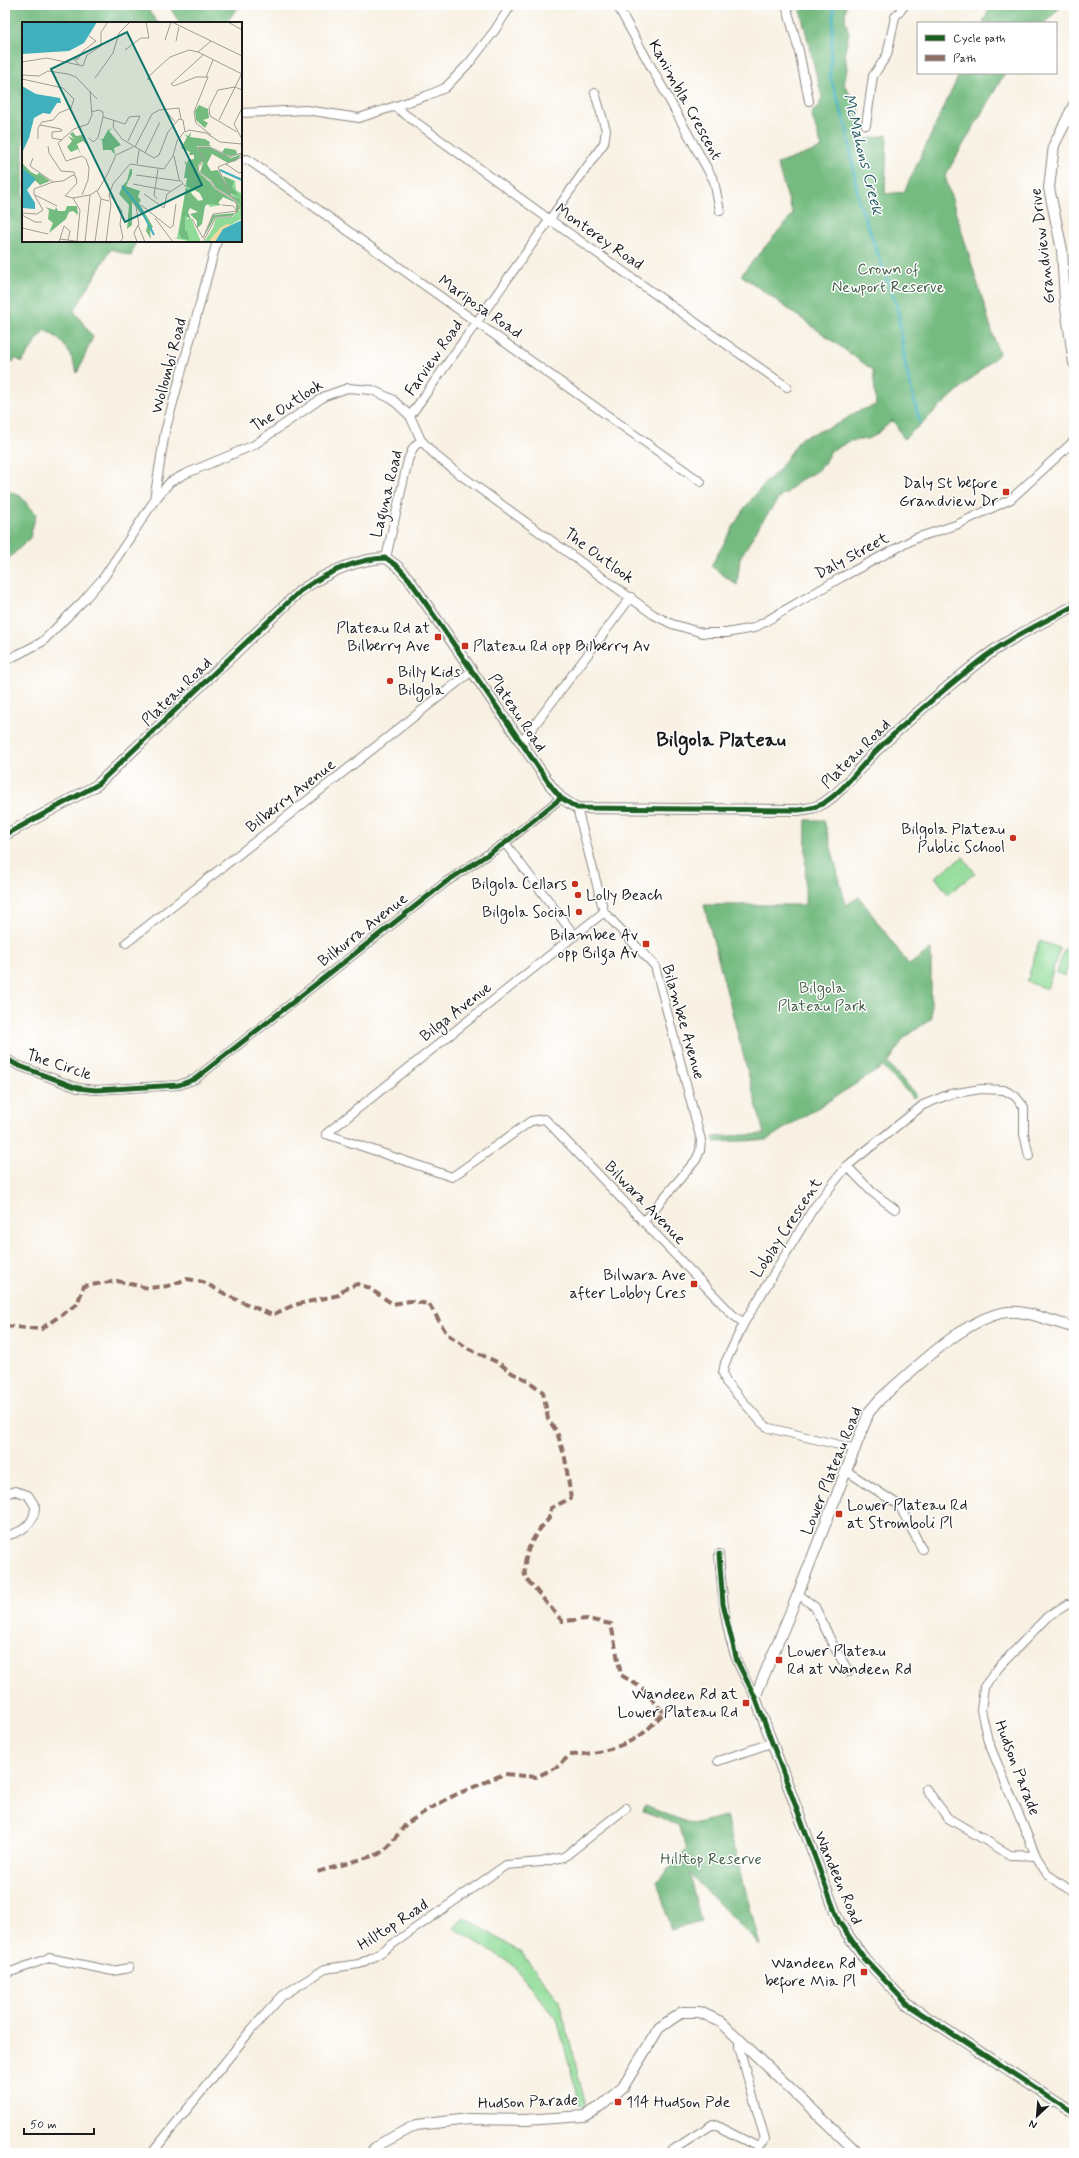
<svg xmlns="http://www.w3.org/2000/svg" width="1079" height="2158" viewBox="0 0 1079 2158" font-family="Mynerve,sans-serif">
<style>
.green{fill:#90db98;stroke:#567c5a}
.forest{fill:#74bb80;stroke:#486c4e}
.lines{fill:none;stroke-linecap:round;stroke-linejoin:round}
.stream{stroke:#41b0bd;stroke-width:3}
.minor-casing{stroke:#8a8680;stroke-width:10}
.tertiary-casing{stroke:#8a8680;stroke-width:12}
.minor{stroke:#fff;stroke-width:8}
.tertiary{stroke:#fff;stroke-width:10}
.quiet{stroke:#8d6e63;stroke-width:4;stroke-dasharray:8 4;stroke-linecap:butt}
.cycleway-casing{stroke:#fff;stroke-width:8}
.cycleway{stroke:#1b5e20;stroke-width:5}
.poi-dot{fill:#c8321e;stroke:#fff;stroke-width:1.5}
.labels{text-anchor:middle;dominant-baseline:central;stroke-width:3;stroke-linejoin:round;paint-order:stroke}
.street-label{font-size:16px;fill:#1c1c1c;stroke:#fff}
.park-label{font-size:16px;fill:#455f47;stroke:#fff}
.poi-label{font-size:16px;fill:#1c1c1c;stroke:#fff;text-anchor:end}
.water-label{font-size:17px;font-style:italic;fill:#2d5f64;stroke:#fff}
.district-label{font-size:20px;font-weight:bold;fill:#1c1c1c;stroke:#fff}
.inset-river{fill:none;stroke:#41b0bd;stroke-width:2}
.inset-road{fill:none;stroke:#a09c93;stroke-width:1}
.view{fill:#0f766e;fill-opacity:0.15;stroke:#0f766e;stroke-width:2}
.inset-edge{fill:none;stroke:#1c1c1c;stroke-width:2}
</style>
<rect width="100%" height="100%" fill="#fff"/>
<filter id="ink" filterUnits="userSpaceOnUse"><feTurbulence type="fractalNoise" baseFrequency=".025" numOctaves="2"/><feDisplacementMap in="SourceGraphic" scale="8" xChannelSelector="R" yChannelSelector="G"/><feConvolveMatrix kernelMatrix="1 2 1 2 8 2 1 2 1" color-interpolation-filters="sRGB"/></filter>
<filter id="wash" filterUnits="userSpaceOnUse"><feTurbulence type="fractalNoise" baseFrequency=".012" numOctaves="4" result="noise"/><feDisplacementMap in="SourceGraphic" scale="16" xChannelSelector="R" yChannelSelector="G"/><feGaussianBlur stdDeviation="0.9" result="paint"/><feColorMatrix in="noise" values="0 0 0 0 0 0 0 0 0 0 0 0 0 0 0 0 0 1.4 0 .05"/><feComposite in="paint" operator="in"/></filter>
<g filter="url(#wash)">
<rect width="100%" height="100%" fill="#f8f1e3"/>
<path class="green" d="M963 857 975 873 948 894 935 877Z
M1039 941 1060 948 1047 989 1027 982Z
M1064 949 1072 952 1065 976 1057 973Z
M464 1917 520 1952 559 2000 586 2106 580 2105 557 2019 511 1963 454 1928Z"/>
<path class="forest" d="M5 5H145L158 23H23V241H136L131 256 111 249 74 311 93 337 77 373C70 352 65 340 44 330L22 362 15 358 13 362 5 358Z
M169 5H240L226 23H179Z
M799 5H846L845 19 849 34 845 51 847 69 844 84 859 110 858 129 861 140 887 135 885 194 904 192 960 73H1005L945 176 999 354 904 439 893 420 876 435 868 439 850 441 830 452 823 465 814 473 798 481 786 494H782L761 523 740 558 737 585 711 566 743 510 765 483 778 471 801 438 838 424 856 412 876 405 873 370 741 275 793 214 777 164 822 148 811 113 819 106 822 97Z
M991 5H1063L1045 23H983Z
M5 490 20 496 36 514 30 538 5 562Z
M806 820H824L846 905 859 897 909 965 931 949V1019L904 1038 888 1064 917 1095 913 1098 883 1067 766 1140 714 1142 713 1137 764 1134 704 905H805Z
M645 1806 692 1824 726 1816 760 1946 689 1873 701 1922 671 1930 657 1881 687 1849 678 1825 643 1812Z"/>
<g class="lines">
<path class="stream" d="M834 5 830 76 847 129 859 202 897 306 906 369 920 423
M5 289 10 295"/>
</g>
</g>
<g filter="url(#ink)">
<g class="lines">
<g class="minor-casing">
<path id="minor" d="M617 5 714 181 720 211
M786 5 799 51 809 101
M395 107 546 217 787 387
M241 113 306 110 359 118 426 96 445 88 470 62 495 30 511 5
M866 125 873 76 887 55 895 17 905 5
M241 160 247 159 701 482
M410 416 604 143 606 130 595 93
M154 500 165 432 217 241
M386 558 408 460 413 448 421 440
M5 661 42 642 83 601 104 577 154 501 170 482 185 474 254 445 325 396 348 388 372 390 392 399 410 416 421 440 433 453 451 468 654 615 672 624 703 633H726L754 628 842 577 916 538 956 525 1011 499 1074 441
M521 743 631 597
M577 808 604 912 655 966 701 1140 700 1151 696 1160 643 1222
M505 843 575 936
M126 943 472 671
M5 1054 7 1059 17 1065 78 1088 96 1090 179 1085 195 1079 446 882 505 843 561 798
M326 1134 452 1177 531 1121 545 1119 733 1315 744 1323
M326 1134 604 912
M847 1166 872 1192 895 1209
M856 1449 769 1428 762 1423 726 1382 723 1373 725 1363 744 1323 813 1209 847 1166 923 1105 950 1094 981 1089 1004 1090 1015 1096 1024 1107V1134L1029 1156
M848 1472 899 1505 922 1549
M5 1494 15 1491 28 1495 35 1506C35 1524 21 1533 5 1536
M719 1554C722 1590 724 1627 737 1661 742 1673 749 1685 755 1697
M798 1594 815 1607 834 1647 849 1672
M1074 1604H1068L1047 1617 999 1667 984 1687 981 1710 988 1741 1036 1856 1047 1874 1074 1893
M718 1761 771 1743
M926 1789 948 1818 1010 1855 1036 1856
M5 1974 49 1958 113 1971 129 1968
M152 2153 251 2030 282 1996 325 1969 359 1964 377 1955 506 1865 541 1862 564 1857 626 1808
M668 2153 713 2124 758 2147 765 2139 739 2047V2039"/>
</g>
<g class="tertiary-casing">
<path id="tertiary" d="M1074 105 1054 145 1049 188 1062 250 1065 301 1074 363
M5 835 97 785 300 591C326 573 354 559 386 558L397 566 409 579 551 786 561 798 577 808 798 810C807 809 816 808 824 803 845 789 858 769 876 751 908 720 942 691 977 663 1005 640 1042 623 1074 606
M1074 1327C1056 1323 1036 1314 1018 1312 974 1307 913 1371 880 1399L869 1412 798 1594 755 1697 839 1922 864 1958 907 2004 1074 2114
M370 2153 382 2143 416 2125 469 2119 525 2120 584 2116 600 2107 623 2087 659 2028 682 2012H700L721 2022 858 2153"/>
</g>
<use href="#minor" class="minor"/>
<use href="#tertiary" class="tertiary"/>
<path class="quiet" d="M5 1326 41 1329 77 1304 84 1286 117 1281 148 1288 168 1286 187 1279 203 1282 233 1298 272 1315 294 1305 339 1295 344 1289 357 1284 367 1287 393 1304 410 1301 429 1304 447 1334 469 1349 499 1363 512 1373 527 1380 543 1392 548 1419 557 1432 565 1458 571 1498 551 1508C550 1521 547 1520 540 1529 529 1543 523 1559 525 1577L562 1621 587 1619 611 1624 621 1675 642 1688 664 1713C655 1721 646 1733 636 1738 615 1750 593 1754 570 1755L557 1767 536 1777 504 1774 455 1795 429 1809 406 1824 388 1847 379 1854 314 1873"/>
<g class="cycleway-casing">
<path id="cycleway" d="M5 835 97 785 300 591C326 573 354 559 386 558L397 566 409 579 551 786 561 798 577 808 798 810C807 809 816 808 824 803 845 789 858 769 876 751 908 720 942 691 977 663 1005 640 1042 623 1074 606
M5 1054 7 1059 17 1065 78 1088 96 1090 179 1085 195 1079 446 882 505 843 561 798
M719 1554 723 1604 737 1661 755 1697 839 1922 864 1958 907 2004 1074 2114"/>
</g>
<use href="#cycleway" class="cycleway"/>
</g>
</g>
<g class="poi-dot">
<rect x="1002" y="488" width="8" height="8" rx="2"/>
<rect x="434" y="633" width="8" height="8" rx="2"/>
<rect x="461" y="642" width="8" height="8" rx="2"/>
<circle cx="390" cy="681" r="4"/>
<circle cx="1013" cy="838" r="4"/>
<circle cx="575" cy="884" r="4"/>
<circle cx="578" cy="895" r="4"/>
<circle cx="579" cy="912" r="4"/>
<rect x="642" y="940" width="8" height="8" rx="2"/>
<rect x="690" y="1280" width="8" height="8" rx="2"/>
<rect x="835" y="1510" width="8" height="8" rx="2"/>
<rect x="775" y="1656" width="8" height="8" rx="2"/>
<rect x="742" y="1699" width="8" height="8" rx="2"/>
<rect x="860" y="1968" width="8" height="8" rx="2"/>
<rect x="614" y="2098" width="8" height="8" rx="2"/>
</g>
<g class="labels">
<g class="street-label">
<text transform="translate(685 100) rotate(61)">Kanimbla Crescent</text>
<text transform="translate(599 237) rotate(35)">Monterey Road</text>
<text transform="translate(1043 246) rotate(-97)">Grandview Drive</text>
<text transform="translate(480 307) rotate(35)">Mariposa Road</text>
<text transform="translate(434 358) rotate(-55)">Farview Road</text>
<text transform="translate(169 366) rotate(-75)">Wollombi Road</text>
<text transform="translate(287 406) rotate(-33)">The Outlook</text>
<text transform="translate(387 494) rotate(-76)">Laguna Road</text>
<text transform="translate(599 556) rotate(36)">The Outlook</text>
<text transform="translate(852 556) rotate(-28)">Daly Street</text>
<text transform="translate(177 692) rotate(-44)">Plateau Road</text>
<text transform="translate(517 713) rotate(56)">Plateau Road</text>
<text transform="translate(856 754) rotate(-45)">Plateau Road</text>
<text transform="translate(291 796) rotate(-38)">Bilberry Avenue</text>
<text transform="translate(363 930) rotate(-38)">Bilkurra Avenue</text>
<text transform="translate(456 1012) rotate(-38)">Bilga Avenue</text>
<text transform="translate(683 1022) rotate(74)">Bilambee Avenue</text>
<text transform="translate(59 1065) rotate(18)">The Circle</text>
<text transform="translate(645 1203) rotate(46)">Bilwara Avenue</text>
<text transform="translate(787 1228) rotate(-57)">Loblay Crescent</text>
<text transform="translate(832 1471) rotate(-68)">Lower Plateau Road</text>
<text transform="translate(1017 1768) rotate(69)">Hudson Parade</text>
<text transform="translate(838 1878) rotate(67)">Wandeen Road</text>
<text transform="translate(393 1925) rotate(-33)">Hilltop Road</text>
<text transform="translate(528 2102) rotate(-2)">Hudson Parade</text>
</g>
<g class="park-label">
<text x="888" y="269">Crown of<tspan x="888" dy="18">Newport Reserve</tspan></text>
<text x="822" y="988">Bilgola<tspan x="822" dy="18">Plateau Park</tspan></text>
<text x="711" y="1859">Hilltop Reserve</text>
</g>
<g class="poi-label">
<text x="998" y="483">Daly St before<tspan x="998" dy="18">Grandview Dr</tspan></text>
<text x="430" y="628">Plateau Rd at<tspan x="430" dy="18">Bilberry Ave</tspan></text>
<text x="473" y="646" text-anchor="start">Plateau Rd opp Bilberry Av</text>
<text x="398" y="672" text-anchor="start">Billy Kids<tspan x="398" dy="18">Bilgola</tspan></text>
<text x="1005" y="829">Bilgola Plateau<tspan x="1005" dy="18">Public School</tspan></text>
<text x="567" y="884">Bilgola Cellars</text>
<text x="586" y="895" text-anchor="start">Lolly Beach</text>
<text x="571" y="912">Bilgola Social</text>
<text x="638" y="935">Bilambee Av<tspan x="638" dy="18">opp Bilga Av</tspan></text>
<text x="686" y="1275">Bilwara Ave<tspan x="686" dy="18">after Lobby Cres</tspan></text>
<text x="847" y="1505" text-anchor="start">Lower Plateau Rd<tspan x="847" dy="18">at Stromboli Pl</tspan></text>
<text x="787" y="1651" text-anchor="start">Lower Plateau<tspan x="787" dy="18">Rd at Wandeen Rd</tspan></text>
<text x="738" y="1694">Wandeen Rd at<tspan x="738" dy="18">Lower Plateau Rd</tspan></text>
<text x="856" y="1963">Wandeen Rd<tspan x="856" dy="18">before Mia Pl</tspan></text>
<text x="626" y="2102" text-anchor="start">114 Hudson Pde</text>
</g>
<g class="water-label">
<text transform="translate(863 154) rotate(76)">McMahons Creek</text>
</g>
<g class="district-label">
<text x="721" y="740">Bilgola Plateau</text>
</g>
</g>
<g transform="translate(22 22)">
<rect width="220" height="220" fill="#f8f1e3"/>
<path d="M167 143 201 175 196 181 199 183 188 185 174 167 169 171 179 181 186 183 171 181 165 188V197L169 196 179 220H171L151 216H155L164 165 169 168 164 164ZM201 154 213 159 214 168 219 171V197L194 211 188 218 193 220H182L191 206 194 196 210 195 218 188Z" fill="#90db98"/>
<path d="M177 83 186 87 187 96 181 98 186 101 183 106 174 98 173 89ZM90 106 87 109 99 123 92 126 93 133 89 128H81L80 118 77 117H81L86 108ZM51 110 54 114 60 113 65 123 61 119 55 122 59 133 56 127 49 130 45 125 50 119 46 114 52 117 48 112ZM169 110 168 115 183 117 188 120 187 123 190 124 200 130 203 126 214 128 215 132 220 131 209 134 204 133 190 124H175L181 138 176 144V150L188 160 193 167 211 178 216 184 217 187 216 190 209 194 193 195 182 215 191 193 214 191V181L201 175 196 181 199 183 186 182 183 184 180 202 175 206V199L168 192 176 190 168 186 166 190 169 197 163 194V210L165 208 167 218 159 216 157 211 164 166 176 179 181 178 178 171 164 164 165 156H162L164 143 162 139 165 141 166 138 172 137V133H167L168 130 159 126 165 115 162 112 166 114ZM176 125H187L209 136 220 132 214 139 206 141 190 132 185 142 189 149 196 148 211 176 194 166 189 158 178 150 181 141ZM0 141 9 150 15 153 17 151 28 159 18 163 0 146ZM108 147H110V152L104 164 118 169 116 175 119 178 117 181 131 205 128 208 129 217 124 209 126 201 110 180V203L105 207 107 183 97 172 101 163 105 159ZM201 154 212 159 210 165 217 173 219 183 209 173 217 177 216 174 207 171ZM45 184H55L56 193 51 189 47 190 44 197 27 211 31 201 26 197 27 188 23 185 33 188 34 185 36 189H43Z" fill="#74bb80"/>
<path d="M205 202 209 203 193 220 188 218 198 206Z" fill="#eeda9e"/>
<path d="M0 0H75L62 21 47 29 0 32ZM0 64 14 72 38 76 39 81H35L28 92 21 91 12 96 7 116 0 131ZM0 146 14 157 5 168 13 181V187L0 186ZM220 198V220H193L201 207Z" fill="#41b0bd"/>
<path class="inset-river" d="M198 148 220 158M100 164 118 186 132 213"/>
<path class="inset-road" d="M150 0 220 34M206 0 220 8M143 18 149 0M154 19 157 5M103 28 119 16H127L124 0M176 30 220 52M181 33 149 62 152 64 174 55H186L172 90 174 101 189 113M0 40 25 36 61 44 65 33 79 24V10L86 0M57 43 52 37H56L61 29 74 19 67 14M0 53 17 54 26 49 46 52 54 55 75 77M128 53 126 58V55L148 35 167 28 176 30 189 19M184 55 191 38M73 56 91 31 97 11 108 0M0 57 41 66 52 77 49 86 37 91 31 98 20 100 16 106V117M220 86 212 102 220 117M144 89 153 100M81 95 103 102 107 95 118 94M92 98 91 105 100 117 132 136 137 133 146 110 157 97 161 98 163 110 167 108 184 111 198 120 220 122M197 98 220 51M18 103 39 107 40 109 30 110V116L40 118M215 110 188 94 187 86 196 68 213 65 220 68M67 116 71 120 76 116 81 95V90L77 88 69 90M106 119 118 94M26 124 27 131 39 149 52 150 53 154M113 125 130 92 137 88 157 86 159 97M123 131 138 100M152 134 157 157 164 165M11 136 8 144 31 160M115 142 117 128M204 142 217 151 220 150M114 153 158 159M111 162 148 169M75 169 79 177 87 179M87 172 100 189 98 202 101 216 98 220M122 172 142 186 145 172 160 162M13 173 35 184M60 173 66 158 67 146 64 137 60 134 44 139 36 121 52 107 66 102 70 93 68 69M51 176 58 188 55 219M135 177 132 173 136 147M216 182 207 171 196 145 220 135M119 183 148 206 151 204 154 182M114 184 117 203M0 191 15 192 21 188 12 172V167L31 160 41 159 51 153 54 155 55 161 43 174 51 176 68 173 76 168 85 153 94 133 111 125M0 193 13 200H20M133 196 151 220M170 197 181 216M0 206 26 212M181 216 191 192 215 189 211 184 200 183M38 217 60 220M37 220 42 204 48 209 46 218M63 220 68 173M73 220 79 177M84 220 89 182 87 173 91 162 108 142 142 147 151 134 155 119 162 110M115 220 112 211 116 203 123 220M181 220 194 195H209L218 186 211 177 194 167 188 158 177 150 176 146 182 138 176 125H188L207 135 220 131"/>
<path class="view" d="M105 10 180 163 103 200 29 47Z"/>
<rect width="220" height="220" class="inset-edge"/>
</g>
<rect width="1079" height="2158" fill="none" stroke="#fff" stroke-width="20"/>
<rect x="917" y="22" width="140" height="52" fill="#ffffff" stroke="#a4a4a4"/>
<rect x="925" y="35" width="20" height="6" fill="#1b5e20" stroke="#a4a4a4"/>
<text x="953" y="42" font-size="12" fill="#1c1c1c">Cycle path</text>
<rect x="925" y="55" width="20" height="6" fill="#8d6e63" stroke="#a4a4a4"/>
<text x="953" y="62" font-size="12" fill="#1c1c1c">Path</text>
<g transform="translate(1037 2116) rotate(206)" stroke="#ffffff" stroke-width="3" paint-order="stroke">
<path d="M0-3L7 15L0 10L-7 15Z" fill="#1c1c1c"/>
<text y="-6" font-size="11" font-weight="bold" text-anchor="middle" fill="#1c1c1c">N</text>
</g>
<path d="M24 2128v6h70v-6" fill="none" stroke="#1c1c1c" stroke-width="2"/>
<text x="30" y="2128" font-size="12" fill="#1c1c1c" stroke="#ffffff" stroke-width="3" paint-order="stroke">50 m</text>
</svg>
